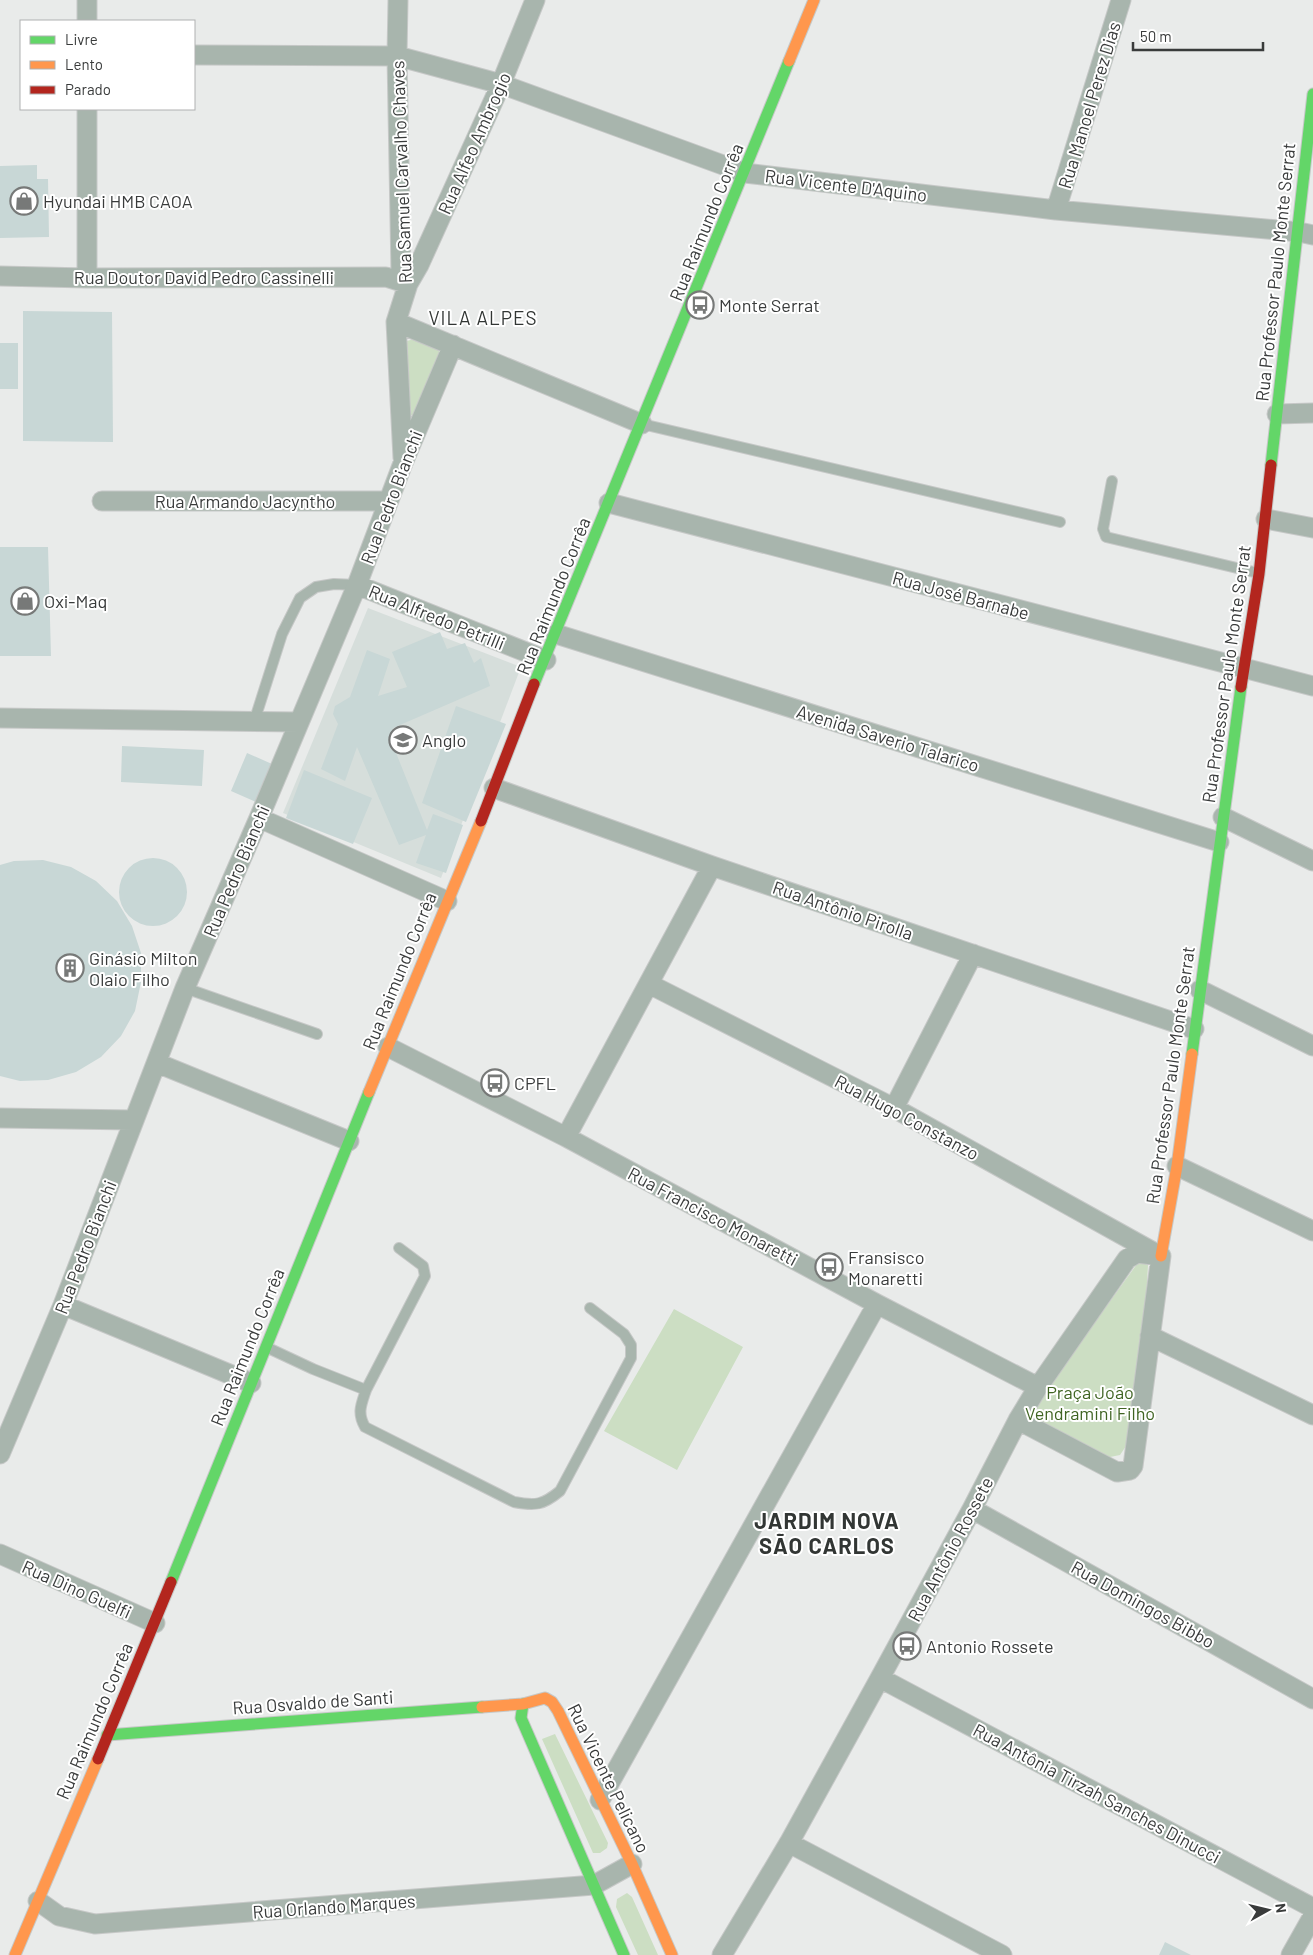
<svg xmlns="http://www.w3.org/2000/svg" width="1313" height="1955" viewBox="0 0 1313 1955" font-family="Barlow,sans-serif">
<style>
.built{fill:#d6dedb}
.green{fill:#ccdec3}
.building{fill:#c8d7d6}
.lines{fill:none;stroke-linecap:round;stroke-linejoin:round}
.lane-casing{stroke:#c6c8c7;stroke-width:12}
.street-casing{stroke:#c6c8c7;stroke-width:21}
.fast-casing{stroke:#c6c8c7;stroke-width:13}
.slow-casing{stroke:#c6c8c7;stroke-width:13}
.jam-casing{stroke:#c6c8c7;stroke-width:13}
.lane{stroke:#a8b5ad;stroke-width:10}
.street{stroke:#a8b5ad;stroke-width:19}
.fast{stroke:#63d668;stroke-width:11}
.slow{stroke:#ff974d;stroke-width:11}
.jam{stroke:#b3261e;stroke-width:11}
.labels{text-anchor:middle;dominant-baseline:central;stroke-width:4;stroke-linejoin:round;paint-order:stroke}
.street-label{font-size:18px;fill:#393b3b;stroke:#fff}
.poi-label{font-size:18px;fill:#393b3b;stroke:#fff;text-anchor:start}
.park-label{font-size:18px;fill:#3f6422;stroke:#fff}
.neighbourhood-label{font-size:19px;letter-spacing:1px;fill:#323634;stroke:#fff}
.district-label{font-size:22px;font-weight:bold;letter-spacing:1px;fill:#323634;stroke:#fff}
</style>
<rect width="100%" height="100%" fill="#e9ebea"/>
<path class="built" d="M368 608 521 667 441 878 283 813Z"/>
<path class="green" d="M414 339 439 348 440 355 413 415 407 416 406 345 407 341Z
M1141 1262 1148 1265 1145 1317 1128 1443 1120 1455 1105 1458 1034 1420V1410L1038 1401 1137 1264Z
M674 1309 743 1347 677 1470 604 1431Z
M555 1734 608 1843 607 1848 600 1853H593L542 1739Z
M627 1893 632 1897 658 1955H638L616 1907 617 1899Z"/>
<path class="building" d="M37 165V179H48L49 237 0 238V166Z
M23 311 112 312 113 442 23 441Z
M0 343H18V389H0Z
M0 547H48L51 656H0Z
M440 632 447 649 465 643 474 663 481 658 490 686 393 728 390 738 427 830 433 814 463 825 446 873 416 863 426 835 399 845 357 747 345 781 321 769 338 724 333 714 335 706 350 697 367 650 390 659 378 696 407 687 392 652Z
M456 706 506 724 466 822 422 803Z
M122 746 204 750 202 786 121 782Z
M247 753 272 764 256 802 231 791Z
M304 770 372 798 353 844 286 818Z
M119 892a34 34 0 1 1 68 0a34 34 0 1 1-68 0Z
M43 860 71 867 96 881 117 901 132 926 141 953V982L135 1011 121 1036 101 1057 76 1072 48 1080 20 1081 0 1076V865L14 861Z
M1165 1942 1191 1955H1159Z"/>
<g class="lines">
<g class="lane-casing">
<path id="lane" d="M642 424 1060 522
M1112 481 1103 529 1106 537 1258 573
M254 722 282 634 300 598 316 587 334 584 357 585
M185 988 317 1034
M399 1248 423 1266 425 1276 366 1390C361 1405 357 1413 365 1427L514 1502C536 1506 543 1505 560 1491L631 1358V1345L624 1334 590 1308
M266 1347 313 1369 366 1390"/>
</g>
<g class="street-casing">
<path id="street" d="M398 0 397 56 401 272 408 284 396 322 403 458
M87 21V0
M194 55 397 56 501 84 745 173 1056 210 1299 232 1313 235
M87 109V278
M1056 210 1121 0
M0 276 87 278 386 277 408 284 419 265 501 84 535 0
M396 322 642 424
M1277 414 1313 413
M102 501H387
M609 503 1313 686
M1266 519 1313 528
M357 585 546 660
M556 634 1219 842
M0 718 299 722
M494 788 712 866 1194 1029
M1223 817 1313 861
M259 818 447 901
M649 984 894 1108 1155 1253
M1200 990 1313 1046
M388 1047 566 1137 877 1304 1038 1387
M157 1063 349 1141
M894 1108 973 954
M0 1118 133 1120
M566 1137 712 866
M1177 1166 1313 1231
M63 1305 251 1383
M1150 1336 1313 1415
M1018 1420 1117 1472 1130 1470 1133 1466 1161 1256
M0 1454 63 1305 185 988 259 818 357 585 403 463 453 345
M972 1509 1313 1699
M0 1554 155 1623
M880 1678 1313 1908
M600 1800 877 1304
M789 1843 1002 1955
M38 1901 59 1916 95 1924 594 1885 632 1864
M722 1955 789 1843 880 1678 972 1509 1018 1420 1038 1387 1127 1259 1137 1253 1161 1256
M1291 1955 1313 1916"/>
</g>
<g class="fast-casing">
<path id="fast" d="M1271 465 1313 94
M534 684 789 61
M1192 1054 1241 687
M171 1582 369 1092
M523 1704 521 1718 624 1955
M107 1735 482 1707"/>
</g>
<g class="slow-casing">
<path id="slow" d="M789 61 814 0
M369 1092 481 821
M1161 1256 1177 1166 1192 1054
M482 1707 523 1704 545 1698 552 1702 558 1711 632 1864 672 1955
M15 1955 98 1759"/>
</g>
<g class="jam-casing">
<path id="jam" d="M1241 687 1259 574 1271 465
M481 821 534 684
M98 1759 171 1582"/>
</g>
<use href="#lane" class="lane"/>
<use href="#street" class="street"/>
<use href="#fast" class="fast"/>
<use href="#slow" class="slow"/>
<use href="#jam" class="jam"/>
</g>
<defs>
<g id="shop-ring" transform="scale(1.4375)"><circle r="9.5" fill="#fff" stroke="#777978" stroke-width="1.5"/><path d="M-5-2.5h2.3a2.7 3.5 0 0 1 5.4 0H5L5.5 6h-11ZM-1.5-2.5h3a1.5 2.3 0 0 0-3 0Z" fill="#777978"/></g>
<g id="bus-ring" transform="scale(1.4375)"><circle r="9.5" fill="#fff" stroke="#777978" stroke-width="1.5"/><path d="M-5-6H5V4H4V6H2V4H-2V6H-4V4H-5ZM-3.5-4V0h7V-4ZM-3.5 1.2v1.5H-2V1.2ZM2 1.2v1.5H3.5V1.2Z" fill="#777978"/></g>
<g id="school-ring" transform="scale(1.4375)"><circle r="9.5" fill="#fff" stroke="#777978" stroke-width="1.5"/><path d="M0-5L7-2L0 1L-7-2ZM-4 1L0 2.5L4 1V4Q0 6-4 4Z" fill="#777978"/></g>
<g id="building-ring" transform="scale(1.4375)"><circle r="9.5" fill="#fff" stroke="#777978" stroke-width="1.5"/><path d="M-4-6H4V6H1V3H-1V6H-4ZM-2.5-4.3h1.7v1.8h-1.7ZM.8-4.3h1.7v1.8H.8ZM-2.5-1h1.7V.8h-1.7ZM.8-1h1.7V.8H.8Z" fill="#777978"/></g>
</defs>
<g fill-rule="evenodd">
<use href="#shop-ring" x="24" y="201"/>
<use href="#bus-ring" x="700" y="305"/>
<use href="#shop-ring" x="25" y="601"/>
<use href="#school-ring" x="403" y="740"/>
<use href="#building-ring" x="70" y="968"/>
<use href="#bus-ring" x="495" y="1083"/>
<use href="#bus-ring" x="829" y="1267"/>
<use href="#bus-ring" x="907" y="1646"/>
</g>
<g class="labels">
<g class="street-label">
<text transform="translate(1089 105) rotate(-73)">Rua Manoel Perez Dias</text>
<text transform="translate(474 143) rotate(-66)">Rua Alfeo Ambrogio</text>
<text transform="translate(401 172) rotate(-92)">Rua Samuel Carvalho Chaves</text>
<text transform="translate(846 185) rotate(7)">Rua Vicente D'Aquino</text>
<text transform="translate(706 222) rotate(-68)">Rua Raimundo Corrêa</text>
<text transform="translate(1275 272) rotate(-84)">Rua Professor Paulo Monte Serrat</text>
<text x="204" y="277">Rua Doutor David Pedro Cassinelli</text>
<text transform="translate(391 497) rotate(-69)">Rua Pedro Bianchi</text>
<text x="245" y="501">Rua Armando Jacyntho</text>
<text transform="translate(961 595) rotate(15)">Rua José Barnabe</text>
<text transform="translate(553 596) rotate(-68)">Rua Raimundo Corrêa</text>
<text transform="translate(437 617) rotate(22)">Rua Alfredo Petrilli</text>
<text transform="translate(1226 674) rotate(-82)">Rua Professor Paulo Monte Serrat</text>
<text transform="translate(888 738) rotate(17)">Avenida Saverio Talarico</text>
<text transform="translate(236 871) rotate(-67)">Rua Pedro Bianchi</text>
<text transform="translate(843 910) rotate(19)">Rua Antônio Pirolla</text>
<text transform="translate(399 971) rotate(-68)">Rua Raimundo Corrêa</text>
<text transform="translate(1170 1075) rotate(-82)">Rua Professor Paulo Monte Serrat</text>
<text transform="translate(907 1117) rotate(28)">Rua Hugo Constanzo</text>
<text transform="translate(713 1216) rotate(28)">Rua Francisco Monaretti</text>
<text transform="translate(85 1247) rotate(-69)">Rua Pedro Bianchi</text>
<text transform="translate(247 1347) rotate(-68)">Rua Raimundo Corrêa</text>
<text transform="translate(950 1549) rotate(-62)">Rua Antônio Rossete</text>
<text transform="translate(77 1589) rotate(24)">Rua Dino Guelfi</text>
<text transform="translate(1143 1604) rotate(29)">Rua Domingos Bibbo</text>
<text transform="translate(313 1702) rotate(-4)">Rua Osvaldo de Santi</text>
<text transform="translate(94 1721) rotate(-67)">Rua Raimundo Corrêa</text>
<text transform="translate(609 1778) rotate(64)">Rua Vicente Pelicano</text>
<text transform="translate(1097 1793) rotate(28)">Rua Antônia Tirzah Sanches Dinucci</text>
<text transform="translate(334 1906) rotate(-4)">Rua Orlando Marques</text>
</g>
<g class="poi-label">
<text x="43" y="201">Hyundai HMB CAOA</text>
<text x="719" y="305">Monte Serrat</text>
<text x="44" y="601">Oxi-Maq</text>
<text x="422" y="740">Anglo</text>
<text x="89" y="958">Ginásio Milton<tspan x="89" dy="21">Olaio Filho</tspan></text>
<text x="514" y="1083">CPFL</text>
<text x="848" y="1257">Fransisco<tspan x="848" dy="21">Monaretti</tspan></text>
<text x="926" y="1646">Antonio Rossete</text>
</g>
<g class="park-label">
<text x="1090" y="1392">Praça João<tspan x="1090" dy="21">Vendramini Filho</tspan></text>
</g>
<g class="neighbourhood-label">
<text x="483" y="317">VILA ALPES</text>
</g>
<g class="district-label">
<text x="827" y="1520">JARDIM NOVA<tspan x="827" dy="25">SÃO CARLOS</tspan></text>
</g>
</g>
<rect x="20" y="20" width="175" height="90" fill="#ffffff" stroke="#b0b1b1"/>
<rect x="30" y="36" width="25" height="8" fill="#63d668" stroke="#b0b1b1"/>
<text x="65" y="45" font-size="15" fill="#393b3b">Livre</text>
<rect x="30" y="61" width="25" height="8" fill="#ff974d" stroke="#b0b1b1"/>
<text x="65" y="70" font-size="15" fill="#393b3b">Lento</text>
<rect x="30" y="86" width="25" height="8" fill="#b3261e" stroke="#b0b1b1"/>
<text x="65" y="95" font-size="15" fill="#393b3b">Parado</text>
<g transform="translate(1268 1910) rotate(82)" stroke="#ffffff" stroke-width="4" paint-order="stroke">
<path d="M0-4L9 19L0 12L-9 19Z" fill="#393b3b"/>
<text y="-8" font-size="14" font-weight="bold" text-anchor="middle" fill="#393b3b">N</text>
</g>
<path d="M1133 42v8h130v-8" fill="none" stroke="#393b3b" stroke-width="2.5"/>
<text x="1140" y="42" font-size="15" fill="#393b3b" stroke="#ffffff" stroke-width="4" paint-order="stroke">50 m</text>
</svg>
